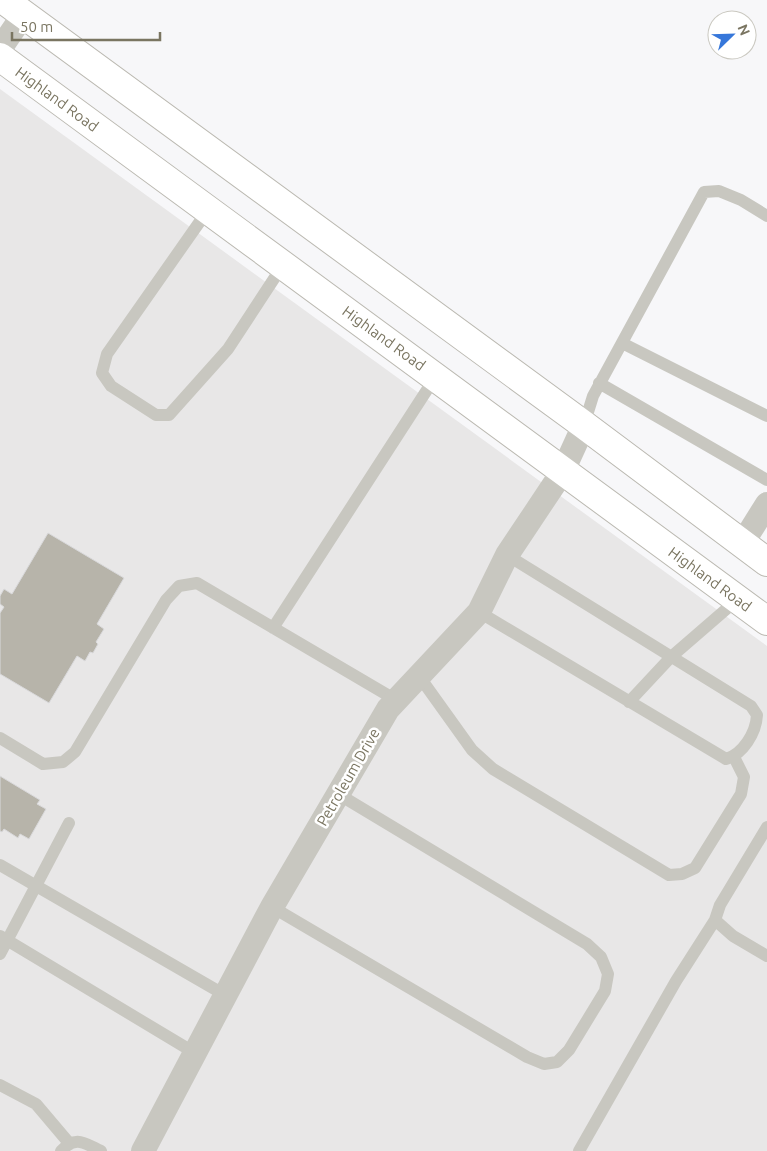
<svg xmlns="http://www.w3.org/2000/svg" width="767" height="1151" viewBox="0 0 767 1151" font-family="Ubuntu,sans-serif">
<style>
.built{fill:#e8e7e7}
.building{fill:#b7b4aa;stroke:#d9d9db}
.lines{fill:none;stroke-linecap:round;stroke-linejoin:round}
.secondary-casing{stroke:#bbb9b1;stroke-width:30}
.lane{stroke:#c8c7c0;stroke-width:12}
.street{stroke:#c8c7c0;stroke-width:24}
.secondary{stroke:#fff;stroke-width:28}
.labels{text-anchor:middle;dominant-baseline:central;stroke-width:5;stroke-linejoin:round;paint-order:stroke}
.street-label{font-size:15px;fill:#7a7561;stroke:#fff}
</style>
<rect width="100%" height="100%" fill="#f7f7f9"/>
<path class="built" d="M0 89 767 646V1151H0Z"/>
<path class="building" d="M48 533 124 578 97 624 104 629 96 642 98 644 93 653 90 652 85 661 77 656 49 703 0 674V613L4 607 0 604V596L4 589 12 594Z
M0 776 40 800 37 804 46 809 29 839 20 834 18 838 4 829 2 832 0 831Z"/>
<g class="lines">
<g class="secondary-casing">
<path id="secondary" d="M4 0 584 425 767 562
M0 57 767 621"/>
</g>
<path class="lane" d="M208 210 107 354 102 373 111 386 156 415H169L228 349 283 265
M622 343 767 416
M599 383 767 480
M584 425 593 396 704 192 719 191 741 200 767 216
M479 612 726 759C743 754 756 733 757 715L751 706 507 555
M273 628 436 376
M419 676 472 750 493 769 669 875 682 874 695 868 741 794 744 777 734 757
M629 702 671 657 738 599
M0 738 43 764 63 762 75 752 166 600 179 586 197 583 396 700
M767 827 720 905 715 920 733 936 767 956
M0 865 225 995
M272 907 527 1057 544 1064 557 1062 569 1050 605 991 608 974 601 957 587 944 338 794
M0 936 195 1053
M0 954 69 823
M0 1085 36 1104 69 1143
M61 1151C76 1135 84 1143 101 1151
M579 1151 676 981 715 920"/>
<path class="street" d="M0 49 24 14
M742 544 767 504
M143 1151 272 907 388 709 479 612 507 555 563 471 584 425"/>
<use href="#secondary" class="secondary"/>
</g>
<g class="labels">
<g class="street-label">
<text transform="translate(57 99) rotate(36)">Highland Road</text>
<text transform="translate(384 338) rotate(36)">Highland Road</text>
<text transform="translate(710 579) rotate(36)">Highland Road</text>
<text transform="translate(348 777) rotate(-60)">Petroleum Drive</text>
</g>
</g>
<g transform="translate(732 35) rotate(67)"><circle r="24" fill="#ffffff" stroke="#cac8c0"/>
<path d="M0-4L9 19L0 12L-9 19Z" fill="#3677da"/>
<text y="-8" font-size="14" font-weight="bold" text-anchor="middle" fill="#7a7561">N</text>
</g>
<path d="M12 32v8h148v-8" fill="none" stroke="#7a7561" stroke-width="2.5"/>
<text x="20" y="32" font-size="15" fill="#7a7561" stroke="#ffffff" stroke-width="4" paint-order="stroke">50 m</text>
</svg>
